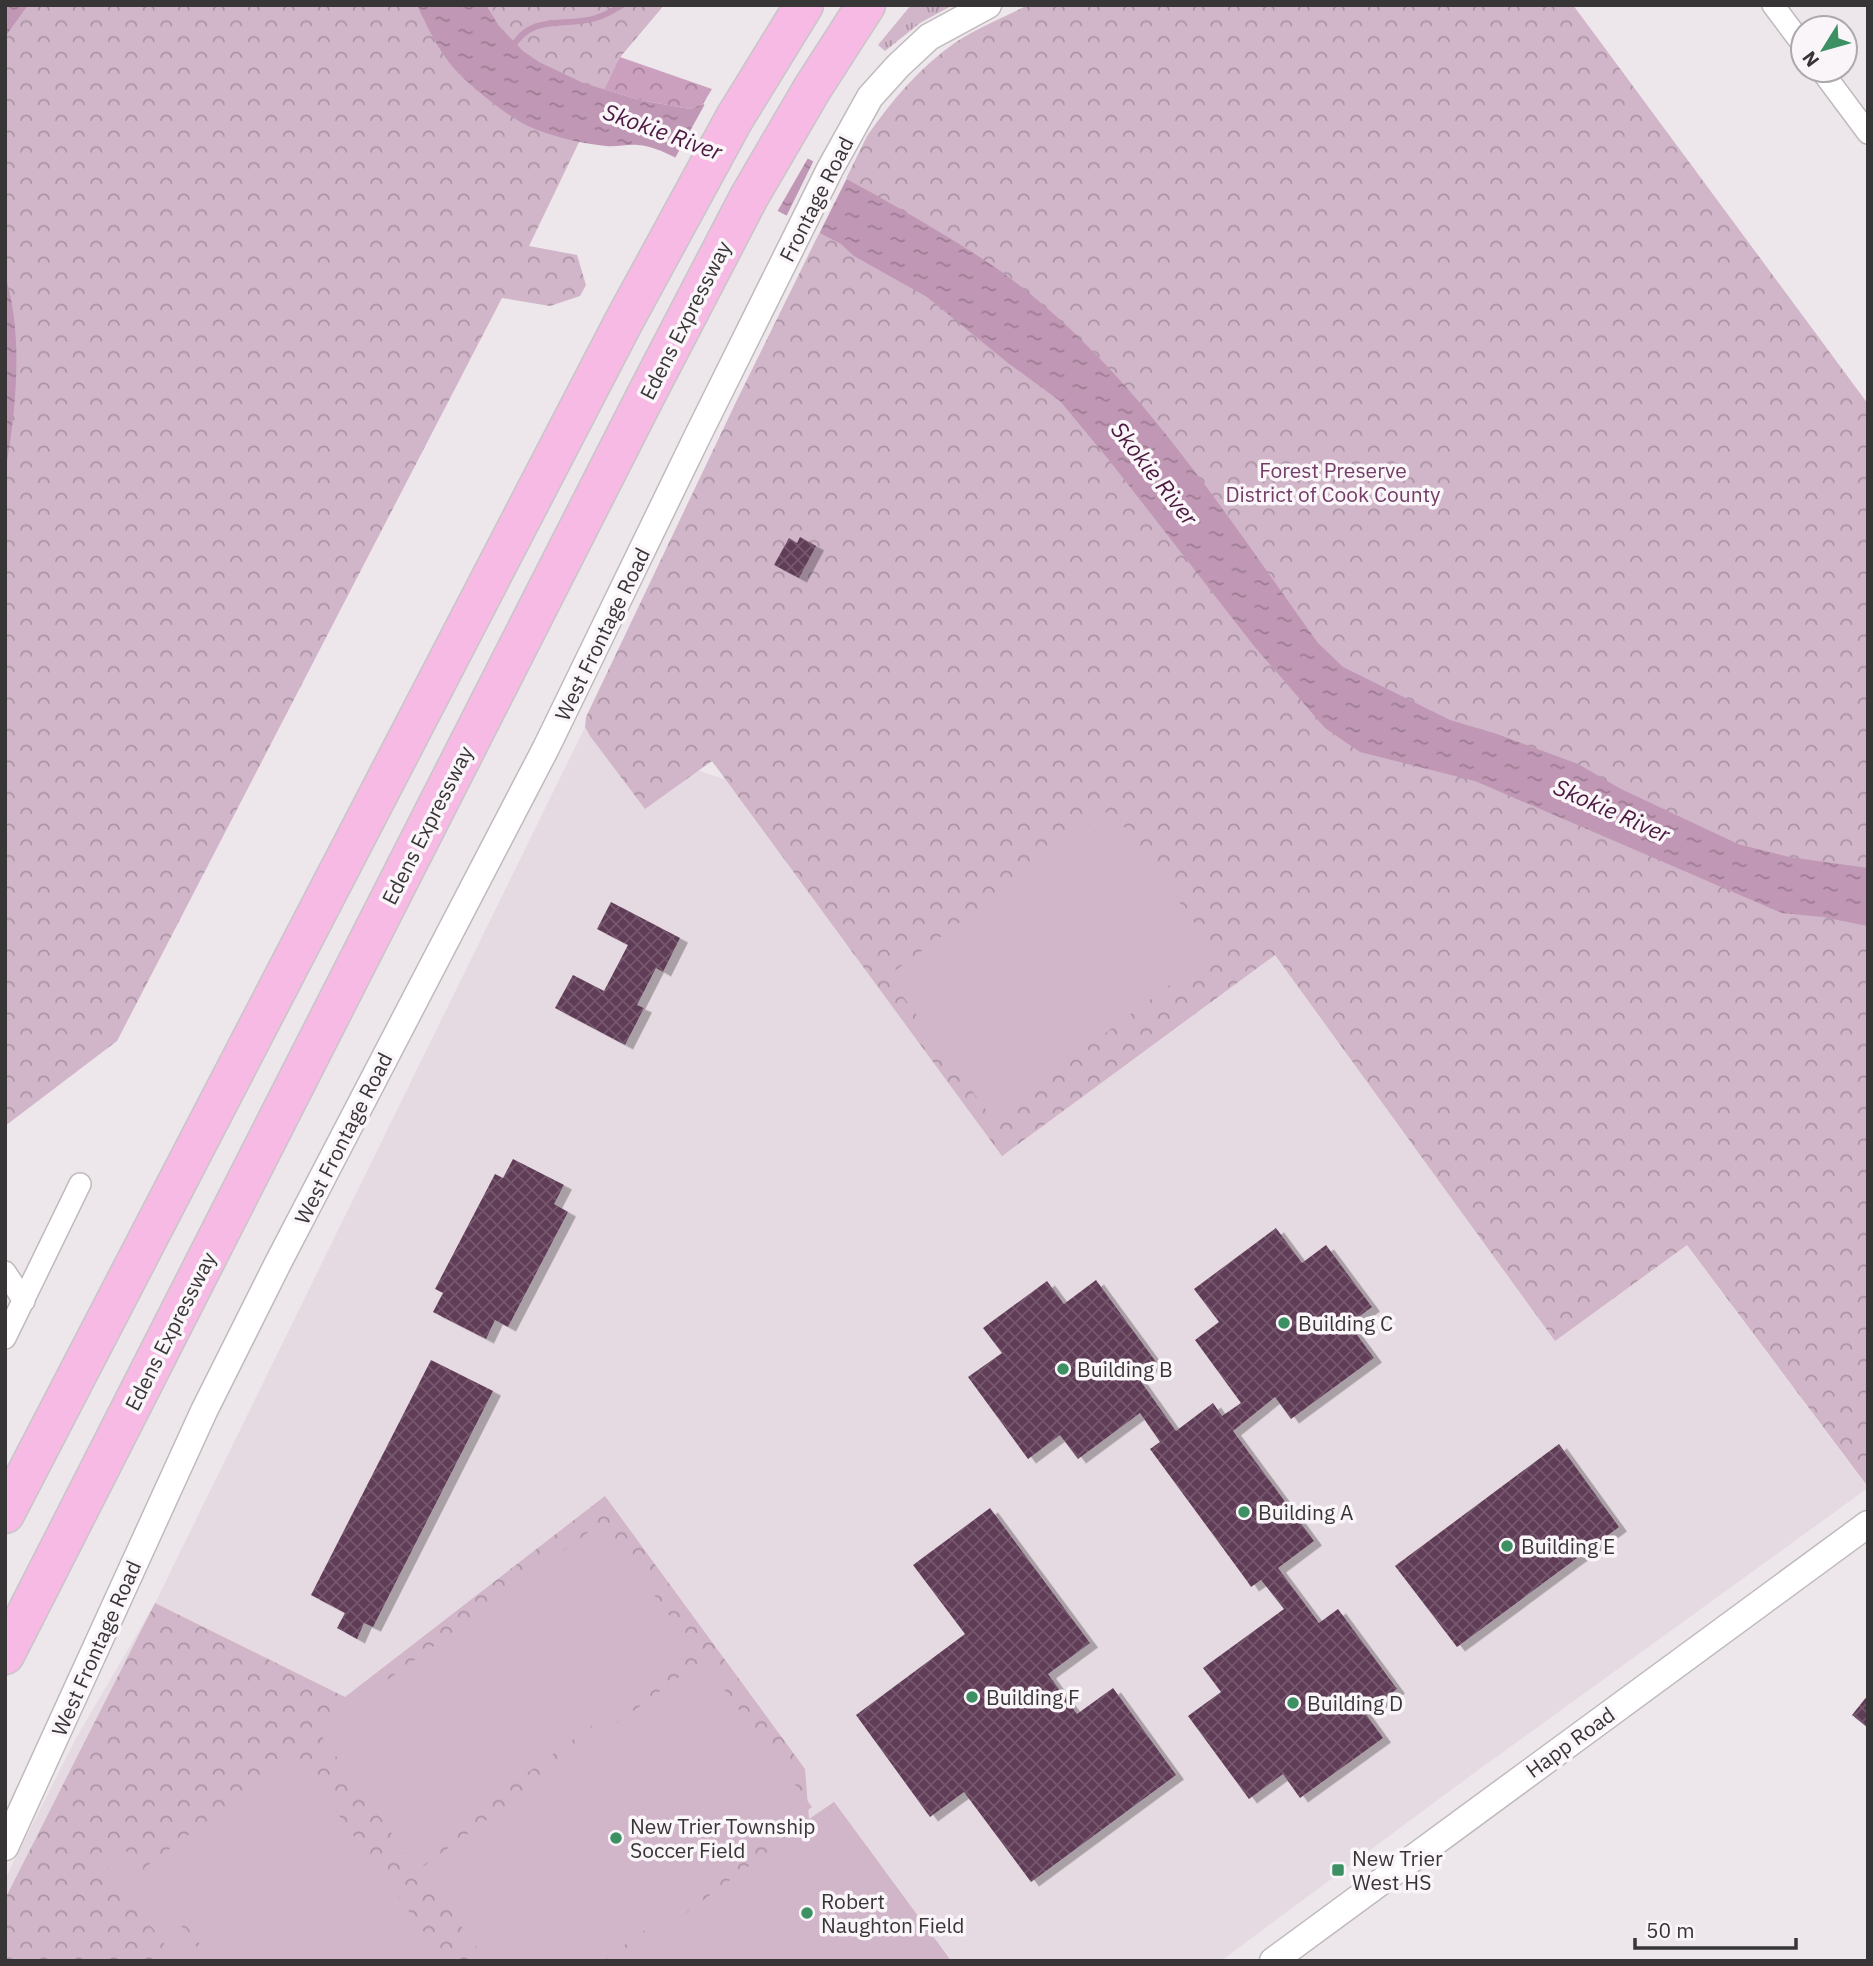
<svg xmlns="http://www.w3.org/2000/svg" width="1873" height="1966" viewBox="0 0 1873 1966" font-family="'IBM Plex Sans',sans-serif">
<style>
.built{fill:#e6dae2}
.grass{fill:url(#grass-tufts)}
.forest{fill:url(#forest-crowns)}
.park{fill:url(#park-crowns)}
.garden{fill:#d1b5c9}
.water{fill:url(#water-ripples)}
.pier{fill:#ede7eb}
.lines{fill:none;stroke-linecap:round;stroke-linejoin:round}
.stream{stroke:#c097b4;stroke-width:6}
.building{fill:url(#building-cross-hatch);filter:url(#shadow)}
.minor-casing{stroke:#c0babe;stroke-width:24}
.tertiary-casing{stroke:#c0babe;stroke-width:29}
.motorway-casing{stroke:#c7c6c7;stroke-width:41}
.minor{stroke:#fff;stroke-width:21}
.tertiary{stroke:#fff;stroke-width:26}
.motorway{stroke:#f7bae5;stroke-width:38}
.poi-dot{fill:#3c9063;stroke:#faf5f9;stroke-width:2.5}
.labels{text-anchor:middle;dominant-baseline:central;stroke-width:7;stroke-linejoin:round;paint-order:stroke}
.street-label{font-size:21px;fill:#383537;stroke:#faf5f9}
.park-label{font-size:21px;fill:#733d65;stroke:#faf5f9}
.poi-label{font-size:21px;fill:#383537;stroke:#faf5f9;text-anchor:start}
.water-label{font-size:23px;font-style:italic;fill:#4b1940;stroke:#faf5f9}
</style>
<defs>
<pattern id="grass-tufts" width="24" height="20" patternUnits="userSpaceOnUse" patternTransform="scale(1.75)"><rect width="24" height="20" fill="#d1b5c9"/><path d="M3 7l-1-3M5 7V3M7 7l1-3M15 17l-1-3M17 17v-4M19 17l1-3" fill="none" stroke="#ab94a4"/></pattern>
<pattern id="forest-crowns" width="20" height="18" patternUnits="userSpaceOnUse" patternTransform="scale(1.75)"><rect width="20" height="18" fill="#cba0be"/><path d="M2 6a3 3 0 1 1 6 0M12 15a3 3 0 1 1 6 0" fill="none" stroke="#a6839b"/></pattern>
<pattern id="park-crowns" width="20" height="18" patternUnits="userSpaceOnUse" patternTransform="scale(1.75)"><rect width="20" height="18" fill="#d1b5c9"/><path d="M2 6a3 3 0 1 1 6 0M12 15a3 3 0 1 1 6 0" fill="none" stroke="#ab94a4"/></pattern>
<pattern id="water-ripples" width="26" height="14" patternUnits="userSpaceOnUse" patternTransform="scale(1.75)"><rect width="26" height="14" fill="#c097b4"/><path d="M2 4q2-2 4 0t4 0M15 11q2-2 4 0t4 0" fill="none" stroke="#9d7c93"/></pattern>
<pattern id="building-cross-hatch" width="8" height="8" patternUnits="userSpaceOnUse" patternTransform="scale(1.75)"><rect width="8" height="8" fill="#613d57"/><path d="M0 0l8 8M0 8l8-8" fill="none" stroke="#75586d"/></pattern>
<filter id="shadow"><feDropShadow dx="8" dy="4.5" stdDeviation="0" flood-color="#0004"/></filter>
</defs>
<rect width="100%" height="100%" fill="#ede7eb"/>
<path class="built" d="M585 727 590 736 1275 955 1687 1245 1868 1488 1470 1776 1221 1961H5V1879L75 1740 155 1603Z"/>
<path class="grass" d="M911 5H953L920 23 885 51 878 45Z"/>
<path class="forest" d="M664 5 620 57 712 89 703 104 690 109 640 100 583 83Z"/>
<path class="park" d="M5 5H664L620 57 529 246 577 255 586 285 580 296 550 306 502 298 117 1041 5 1126Z
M1028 5H1573L1868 404V1487L1687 1245 1555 1341 1275 955 1002 1156 712 761 645 809 590 736 585 727 586 717 736 402 867 136C892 100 920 67 956 42 979 27 1004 17 1028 5Z
M605 1496 805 1769 809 1819 834 1802 951 1961H5V1899L155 1603 345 1697Z"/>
<path class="garden" d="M1111 809 1215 951 992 1118 888 976Z
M601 1523 695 1650 410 1859 318 1731Z
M702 1660 812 1807 603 1961H486L420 1869Z
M295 1755 445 1961H212L144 1868Z
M834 1802 951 1961H622Z
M118 1840 207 1961H177L98 1855Z"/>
<path class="water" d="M5 5H28L5 37Z
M417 5H486L499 26 523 51 539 62 583 83 640 100 690 109 703 104C781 145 861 184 936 230 968 249 1000 269 1029 293 1147 389 1230 521 1318 643L1343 667 1450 720 1497 734 1578 764 1621 789 1738 844 1789 857 1868 868V926L1823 917 1782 913 1475 781 1360 752 1325 728 1254 646 1109 460 1060 401 1008 363 927 297 854 256 841 244 674 157C662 151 651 146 638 145 628 144 617 147 606 146 580 143 552 137 528 126 508 117 466 83 452 66 437 48 427 26 417 5Z
M5 275C24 336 16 411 5 473Z"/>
<path class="pier" d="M705 104 808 158 777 212 675 158Z
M814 160 847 178 819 234 786 217Z"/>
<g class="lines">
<path class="stream" d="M511 49C532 12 564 28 596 18 605 15 614 10 622 5"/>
</g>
<path class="building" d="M800 537 816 546 799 578 774 565 789 538 797 543Z
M611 902 680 938 663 972 656 968 637 1005 644 1008 625 1045 555 1008 573 975 604 991 628 945 597 929Z
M513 1159 564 1185 554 1204 568 1212 508 1327 495 1320 486 1339 433 1312 443 1293 435 1289 495 1174 503 1178Z
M1276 1228 1302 1263 1326 1245 1372 1307 1349 1324 1374 1358 1291 1419 1275 1397 1233 1431 1314 1541 1278 1568 1319 1623 1338 1609 1397 1689 1365 1713 1383 1738 1300 1798 1283 1774 1249 1799 1188 1716 1221 1692 1203 1668 1284 1609 1261 1580 1251 1587 1247 1581 1150 1449 1160 1442 1140 1413 1078 1459 1060 1435 1028 1459 968 1377 1002 1353 983 1328 1047 1281 1064 1304 1096 1280 1156 1362 1137 1376 1176 1431 1213 1403 1222 1416 1241 1403 1195 1340 1219 1322 1194 1289Z
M431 1360 493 1391 373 1627 364 1623 357 1639 337 1628 345 1613 311 1595Z
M1559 1444 1619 1527 1457 1647 1395 1566Z
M990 1508 1090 1643 1048 1674 1077 1714 1113 1688 1176 1775 1031 1882 964 1792 930 1817 856 1715 965 1634 913 1565Z
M1868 1695V1728L1852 1715Z"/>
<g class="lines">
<g class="minor-casing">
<path id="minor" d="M1773 5 1803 45
M1821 70 1868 133
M5 1272 24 1301
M5 1338 80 1184"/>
</g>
<g class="tertiary-casing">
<path id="tertiary" d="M5 1847 204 1411 278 1263 546 748 697 437 830 169 870 97 898 66 929 37 988 5
M1273 1961 1868 1524"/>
</g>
<g class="motorway-casing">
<path id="motorway" d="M5 1514 624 321 734 119 804 5
M5 1655 645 397 749 197 812 89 866 5"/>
</g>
<use href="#minor" class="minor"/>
<use href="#tertiary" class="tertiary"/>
<use href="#motorway" class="motorway"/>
</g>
<g class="poi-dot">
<circle cx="1284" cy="1323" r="7"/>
<circle cx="1063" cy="1369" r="7"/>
<circle cx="1244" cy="1512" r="7"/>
<circle cx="1507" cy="1546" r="7"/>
<circle cx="972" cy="1697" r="7"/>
<circle cx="1293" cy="1703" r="7"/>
<circle cx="616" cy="1838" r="7"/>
<rect x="1331" y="1863" width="14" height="14" rx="3.5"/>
<circle cx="807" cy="1913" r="7"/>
</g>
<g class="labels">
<g class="street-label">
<text transform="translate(816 199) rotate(-63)">Frontage Road</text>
<text transform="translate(685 320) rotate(-63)">Edens Expressway</text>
<text transform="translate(602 634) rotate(-64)">West Frontage Road</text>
<text transform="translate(427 825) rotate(-63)">Edens Expressway</text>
<text transform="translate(343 1138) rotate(-63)">West Frontage Road</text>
<text transform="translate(170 1331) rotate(-63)">Edens Expressway</text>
<text transform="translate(96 1648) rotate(-66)">West Frontage Road</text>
<text transform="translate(1570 1742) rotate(-36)">Happ Road</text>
</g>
<g class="park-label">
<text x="1333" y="470">Forest Preserve<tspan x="1333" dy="24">District of Cook County</tspan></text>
</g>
<g class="poi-label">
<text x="1298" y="1323">Building C</text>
<text x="1077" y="1369">Building B</text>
<text x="1258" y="1512">Building A</text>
<text x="1521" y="1546">Building E</text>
<text x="986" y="1697">Building F</text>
<text x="1307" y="1703">Building D</text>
<text x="630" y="1826">New Trier Township<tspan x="630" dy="24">Soccer Field</tspan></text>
<text x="1352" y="1858">New Trier<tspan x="1352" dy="24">West HS</tspan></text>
<text x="821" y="1901">Robert<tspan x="821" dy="24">Naughton Field</tspan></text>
</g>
<g class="water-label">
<text transform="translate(663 131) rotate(20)">Skokie River</text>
<text transform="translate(1155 473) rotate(52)">Skokie River</text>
<text transform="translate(1612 810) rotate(24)">Skokie River</text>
</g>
</g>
<rect width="1873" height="1966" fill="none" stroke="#383537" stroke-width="14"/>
<g transform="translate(1824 49) rotate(233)"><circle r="33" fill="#faf5f9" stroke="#aca8ab" stroke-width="2"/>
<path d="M0-5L12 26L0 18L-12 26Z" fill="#3c9063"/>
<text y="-10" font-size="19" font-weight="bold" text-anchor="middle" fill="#383537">N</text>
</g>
<path d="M1635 1938v10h161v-10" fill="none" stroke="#383537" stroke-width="3.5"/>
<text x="1646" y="1938" font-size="21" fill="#383537" stroke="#faf5f9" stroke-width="5" paint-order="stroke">50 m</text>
</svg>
